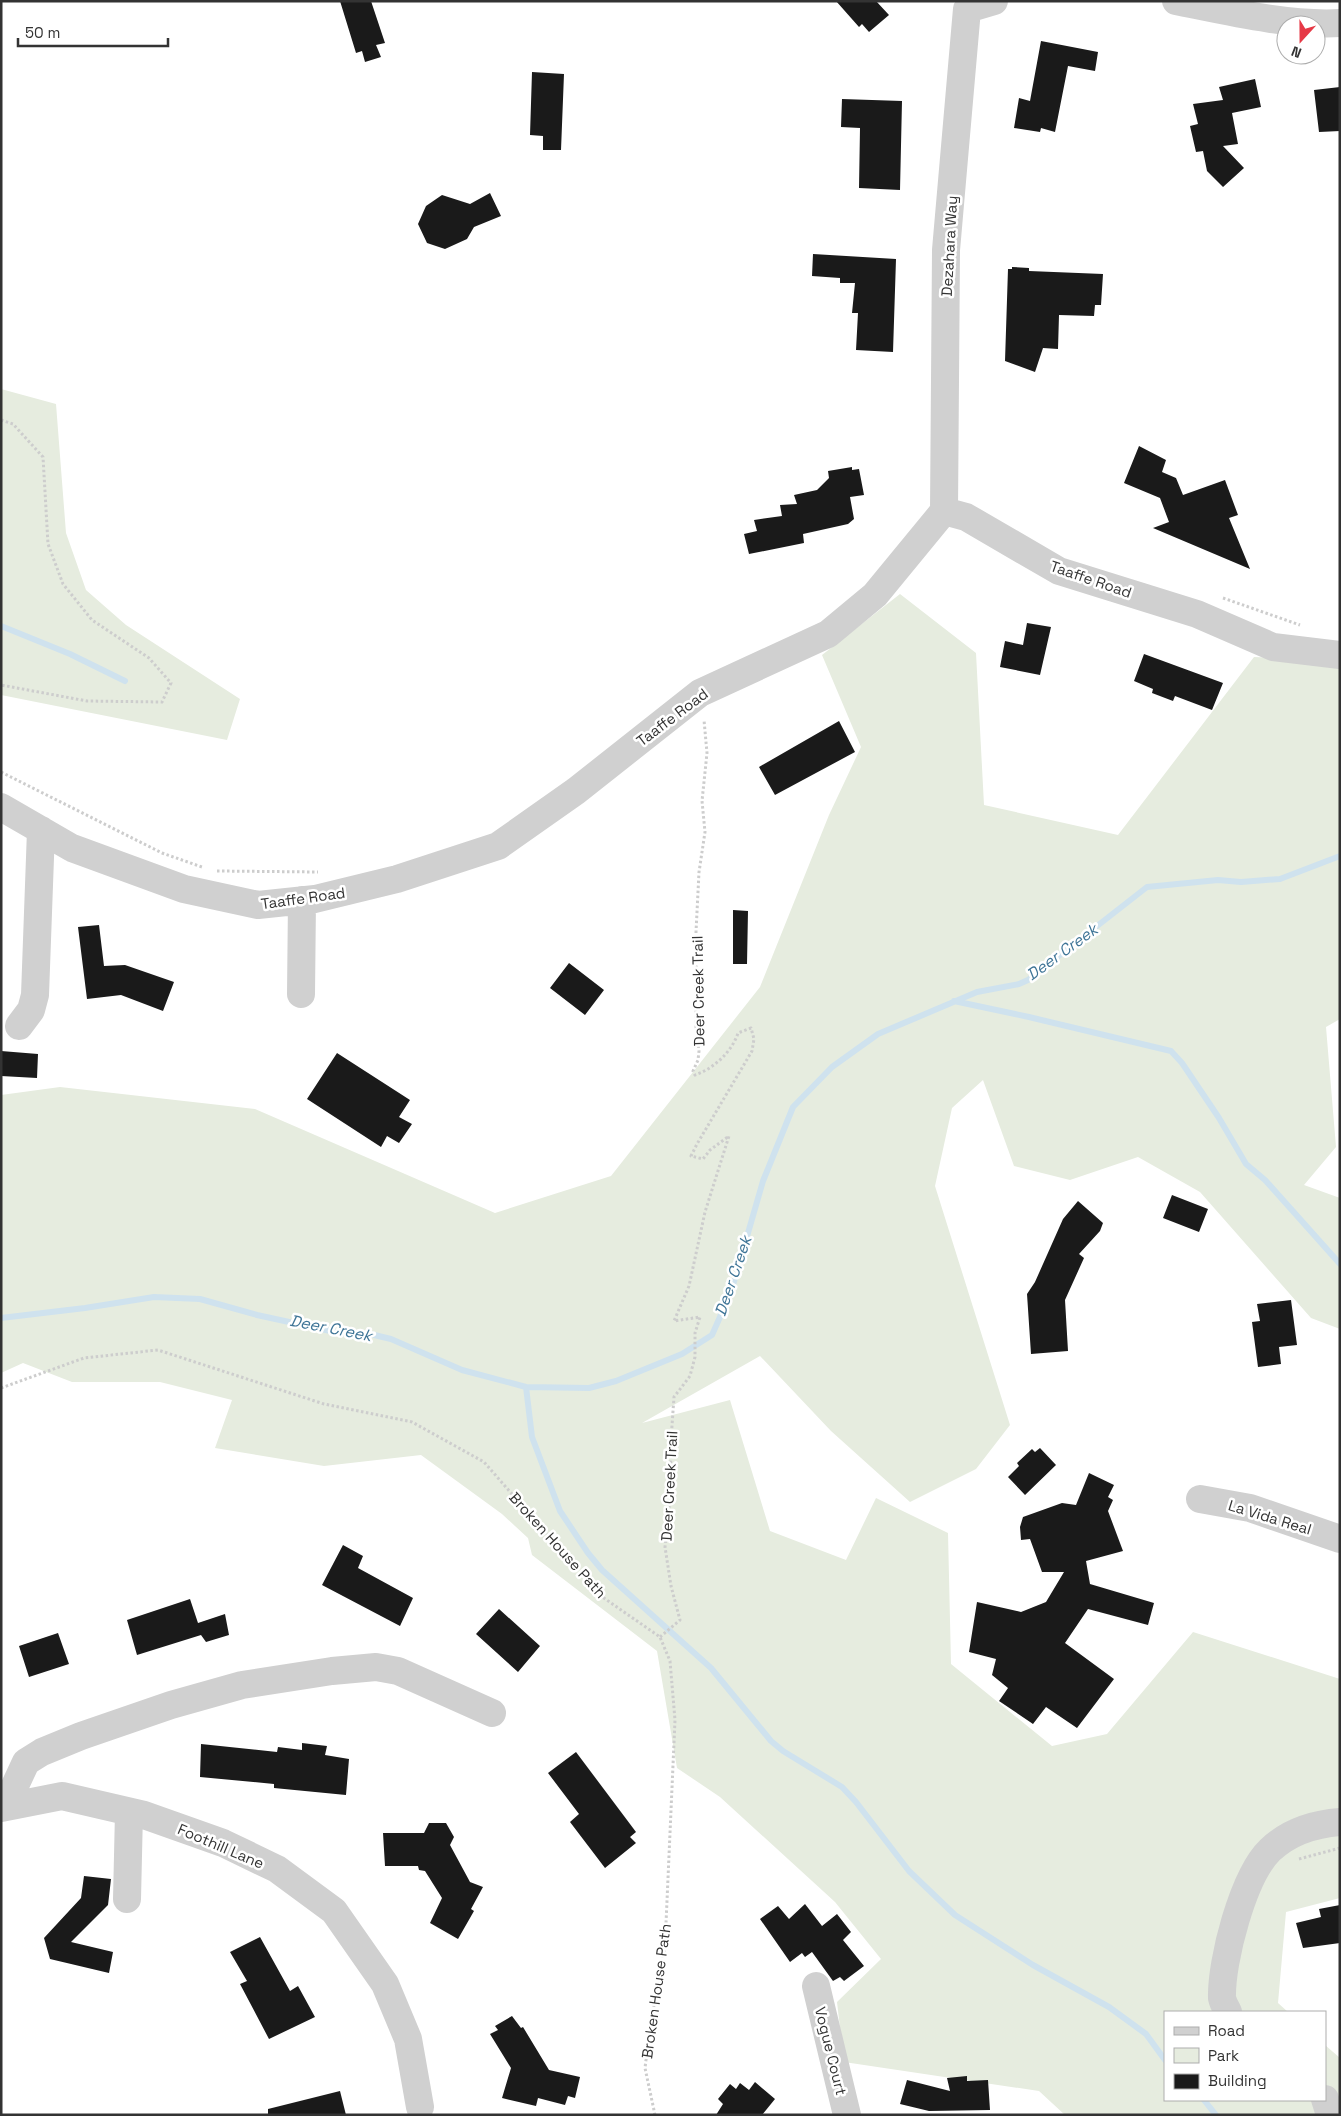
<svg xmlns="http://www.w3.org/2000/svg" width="1341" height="2116" viewBox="0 0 1341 2116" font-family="'Space Grotesk',sans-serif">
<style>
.green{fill:#e6ecdf}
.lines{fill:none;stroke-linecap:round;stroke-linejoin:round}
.stream{stroke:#cfe2ee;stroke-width:6}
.building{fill:#1a1a1a}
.path{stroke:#cdcdcd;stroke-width:3;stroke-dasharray:2.5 2.5;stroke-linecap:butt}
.minor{stroke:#d0d0d0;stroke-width:28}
.labels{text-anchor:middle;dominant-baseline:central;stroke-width:5;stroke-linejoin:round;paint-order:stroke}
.street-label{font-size:15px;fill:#333;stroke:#fff}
.water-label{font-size:16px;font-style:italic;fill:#3f7597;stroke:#fff}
</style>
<rect width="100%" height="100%" fill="#fff"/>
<path class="green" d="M1 389 56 404 66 533 86 590 126 625 240 699 227 740 1 695Z
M900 594 976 653 984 805 1118 835 1254 657 1340 660V1019L1326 1027 1336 1147 1304 1185 1340 1198V1329L1311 1318 1200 1192 1138 1157 1070 1180 1014 1166 983 1080 952 1108 935 1186 1010 1425 976 1469 910 1502 831 1431 760 1356 642 1423 730 1400 770 1531 846 1560 876 1498 948 1533 951 1664 1052 1746 1107 1734 1193 1632 1340 1679V1898L1286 1912 1278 2003 1288 2012H1165V2100H1325V2045L1340 2058V2115H1065L1039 2091 844 2062 837 2002 881 1959 835 1902 720 1797 677 1768 657 1651 532 1555 528 1538 502 1514 421 1455 324 1466 215 1448 232 1400 160 1382H72L23 1363 1 1373V1095L60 1087 255 1109 495 1213 611 1176 760 987 829 815 861 747 822 655Z"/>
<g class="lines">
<path class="stream" d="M1 626 70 654 125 681
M954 1001 1029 1017 1171 1051 1182 1063 1219 1118 1246 1164 1265 1180 1340 1264
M1 1318 85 1308 154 1297 200 1299 257 1315 335 1332 370 1334 391 1339 462 1370 526 1387 589 1388 616 1381 682 1354 712 1335 731 1292 763 1181 793 1107 832 1067 878 1034 977 992 1019 984 1028 980 1147 887 1218 880 1241 882 1280 879 1340 856
M526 1387 532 1437 560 1511 588 1553 602 1570 711 1668 771 1741 783 1751 842 1787 856 1802 909 1871 955 1915 1033 1965 1109 2007 1146 2034 1165 2060
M1204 2100 1216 2115"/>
</g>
<path class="building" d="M340 1H371L385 43 376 45 381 57 365 62 362 51 356 53Z
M836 1H876L889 15 869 32 862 24 859 27Z
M1041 41 1098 52 1095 71 1068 66 1055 132 1041 128 1040 132 1014 128 1019 98 1030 101Z
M532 72 564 74 561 150H543V136L530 135Z
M1255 79 1261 107 1232 113 1238 144 1223 146 1244 168 1223 187 1207 171 1203 151 1196 152 1190 126 1198 124 1193 104 1223 100 1219 87Z
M1340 87V131L1319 132 1314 90Z
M842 99 902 101 900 190 859 188 860 128 841 127Z
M490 193 501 216 474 227 467 239 445 249 427 243 418 224 426 206 442 195 470 204Z
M813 254 896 259 893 352 856 350 858 313H852L855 283H840V278L812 276Z
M1012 267 1029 268V271L1103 274 1101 305H1095L1094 316 1059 315 1058 349 1043 348 1035 372 1005 361 1008 269H1012Z
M1139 446 1166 460 1162 472 1176 478 1183 495 1225 480 1238 515 1229 518 1250 569 1153 528 1169 522 1160 498 1124 483Z
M852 467V470L859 469 864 495 850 497 854 519 848 524 803 534 804 543 749 554 744 534 757 531 754 520 782 516 780 505 797 504 794 495 817 490 829 478 828 471Z
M1027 623 1051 627 1040 675 1000 667 1005 641 1023 645Z
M1144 654 1223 683 1212 710 1175 696 1173 701 1152 693 1153 689 1134 681Z
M839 721 855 752 775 795 759 767Z
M733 910 748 911 747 964H733Z
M99 925 104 966 125 965 174 982 163 1011 121 995 87 999 78 927Z
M569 963 604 990 585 1015 550 988Z
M1 1051 38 1054 37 1078 1 1076Z
M337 1053 410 1100 399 1117 412 1124 399 1143 387 1136 381 1147 307 1099Z
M1172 1195 1208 1209 1199 1232 1163 1218Z
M1078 1201 1103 1223 1100 1231 1079 1254 1084 1258 1065 1300 1068 1351 1031 1354 1027 1294 1035 1282 1063 1219Z
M1291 1300 1297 1345 1279 1347 1281 1364 1258 1367 1252 1322 1260 1321 1257 1304Z
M1040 1448 1056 1465 1025 1495 1008 1477 1019 1466 1017 1463 1032 1449 1035 1452Z
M1089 1473 1114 1485 1108 1497 1113 1500 1108 1511 1123 1551 1086 1561 1090 1584 1154 1603 1148 1625 1088 1609 1065 1643 1114 1679 1077 1728 1046 1707 1033 1724 999 1701 1008 1688 992 1675 996 1659 969 1652 977 1602 1021 1612 1046 1602 1064 1572H1042L1030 1539 1021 1540 1020 1527 1023 1517 1062 1503 1076 1505Z
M343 1545 363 1556 358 1568 413 1598 400 1626 322 1585Z
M190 1599 198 1623 225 1614 229 1635 206 1642 201 1635 137 1655 127 1620Z
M499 1609 540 1646 518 1672 476 1634Z
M58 1633 69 1664 29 1677 19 1646Z
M302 1743 327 1746 325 1755 349 1759 346 1795 274 1788V1784L200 1777 201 1744 277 1752 278 1747 302 1750Z
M576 1752 636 1832 630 1837 636 1843 605 1868 570 1822 579 1814 548 1773Z
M429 1823H446L454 1837 450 1845 470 1882 483 1887 471 1909 474 1911 458 1939 430 1923 442 1898 425 1871 419 1870 418 1866H385L383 1833H424Z
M84 1876 111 1879 108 1905 71 1942 113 1952 109 1973 50 1959 44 1938 81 1898Z
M805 1904 822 1926 837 1914 851 1932 843 1940 864 1966 844 1981 840 1977 833 1981 812 1952 805 1957 802 1953 790 1962 760 1919 778 1906 789 1919Z
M1340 1905V1943L1303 1948 1296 1923 1321 1917 1319 1909Z
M260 1937 290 1991 298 1986 315 2017 269 2039 240 1984 247 1981 230 1952Z
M512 2016 521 2028 523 2027 549 2070 580 2077 575 2098 568 2096 565 2105 538 2098 536 2106 502 2098 511 2068 490 2034 498 2030 495 2026Z
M967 2076V2081L988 2080 990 2110 929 2111 900 2104 907 2080 950 2091 947 2078Z
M755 2082 775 2099 762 2115H716L723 2104 718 2099 730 2084 736 2089 740 2083 749 2090Z
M340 2091 346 2115H268V2109Z"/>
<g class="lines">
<path class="path" d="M1 420 13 424 43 457 48 544 63 584 92 620 149 658 171 683 162 702 87 701 1 685
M1223 598 1300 625
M1 772 162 853 202 867
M217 871 318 872
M1 1388 84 1358 158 1350 324 1404 412 1422 484 1462 601 1596 660 1637 670 1661 675 1720 665 1946 650 2027 645 2068 655 2115
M660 1637 680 1620 671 1586 665 1547 670 1498 671 1440 674 1397 690 1376 695 1357V1333L700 1317 674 1321 689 1286 705 1212 729 1136 710 1150 703 1159 691 1156 697 1144 752 1051 754 1039 751 1028 738 1033C732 1052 713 1069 695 1075L693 1071 698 1060 699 1051 696 1028V932L699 872 705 832 702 801 707 753 704 720
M1299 1859 1340 1848"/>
<path class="minor" d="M1176 1C1226 11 1289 26 1340 23
M944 511 946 250 967 9 994 1
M1 807 72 848 184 889 258 905 315 899 397 879 498 846 576 791 700 693 828 634 875 595 944 511 966 517 1059 571 1197 614 1273 647 1340 655
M301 994 302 900
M19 1026 31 1010 35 995 41 830
M1200 1499 1250 1508 1340 1539
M5 1807 26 1762 42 1752 81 1736 171 1705 242 1685 332 1671 376 1667 398 1671 492 1713
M1 1808 62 1796 144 1815 223 1843 277 1869 334 1911 385 1984 408 2039 420 2107
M127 1899 129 1812
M816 1986 847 2115
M1228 2012C1226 2008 1223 2003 1222 1998 1221 1961 1243 1876 1270 1850 1289 1832 1314 1824 1340 1822
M1325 2099 1330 2115"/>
</g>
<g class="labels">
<g class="street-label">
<text transform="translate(949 246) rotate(-87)">Dezahara Way</text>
<text transform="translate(1091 579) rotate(19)">Taaffe Road</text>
<text transform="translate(672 717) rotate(-37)">Taaffe Road</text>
<text transform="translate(303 898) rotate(-8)">Taaffe Road</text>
<text transform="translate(698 991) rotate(-91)">Deer Creek Trail</text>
<text transform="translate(669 1486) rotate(-87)">Deer Creek Trail</text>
<text transform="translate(1270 1517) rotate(17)">La Vida Real</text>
<text transform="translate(558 1545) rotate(48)">Broken House Path</text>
<text transform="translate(221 1846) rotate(23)">Foothill Lane</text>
<text transform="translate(656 1991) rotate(-82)">Broken House Path</text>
<text transform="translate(831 2051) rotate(76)">Vogue Court</text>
</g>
<g class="water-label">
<text transform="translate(1062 952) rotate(-36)">Deer Creek</text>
<text transform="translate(733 1276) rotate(-71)">Deer Creek</text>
<text transform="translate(331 1328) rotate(11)">Deer Creek</text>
</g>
</g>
<rect width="1341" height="2116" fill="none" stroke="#333333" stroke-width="5"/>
<rect x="1164" y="2011" width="162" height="90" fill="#ffffff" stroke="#adadad"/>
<rect x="1174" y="2027" width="25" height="8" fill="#d0d0d0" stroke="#adadad"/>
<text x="1208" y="2036" font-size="15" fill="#333333">Road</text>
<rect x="1174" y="2048" width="25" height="15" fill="#e6ecdf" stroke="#adadad"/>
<text x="1208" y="2061" font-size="15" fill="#333333">Park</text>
<rect x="1174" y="2074" width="25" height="15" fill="#1a1a1a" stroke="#adadad"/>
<text x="1208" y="2086" font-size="15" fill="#333333">Building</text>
<g transform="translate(1301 40) rotate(201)"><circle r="24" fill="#ffffff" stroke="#adadad"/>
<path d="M0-4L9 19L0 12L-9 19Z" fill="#e63946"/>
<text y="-8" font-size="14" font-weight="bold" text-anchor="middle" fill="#333333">N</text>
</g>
<path d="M18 38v8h150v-8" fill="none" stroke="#333333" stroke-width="2.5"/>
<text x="25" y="38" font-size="15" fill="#333333" stroke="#ffffff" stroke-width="4" paint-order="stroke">50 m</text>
</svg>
